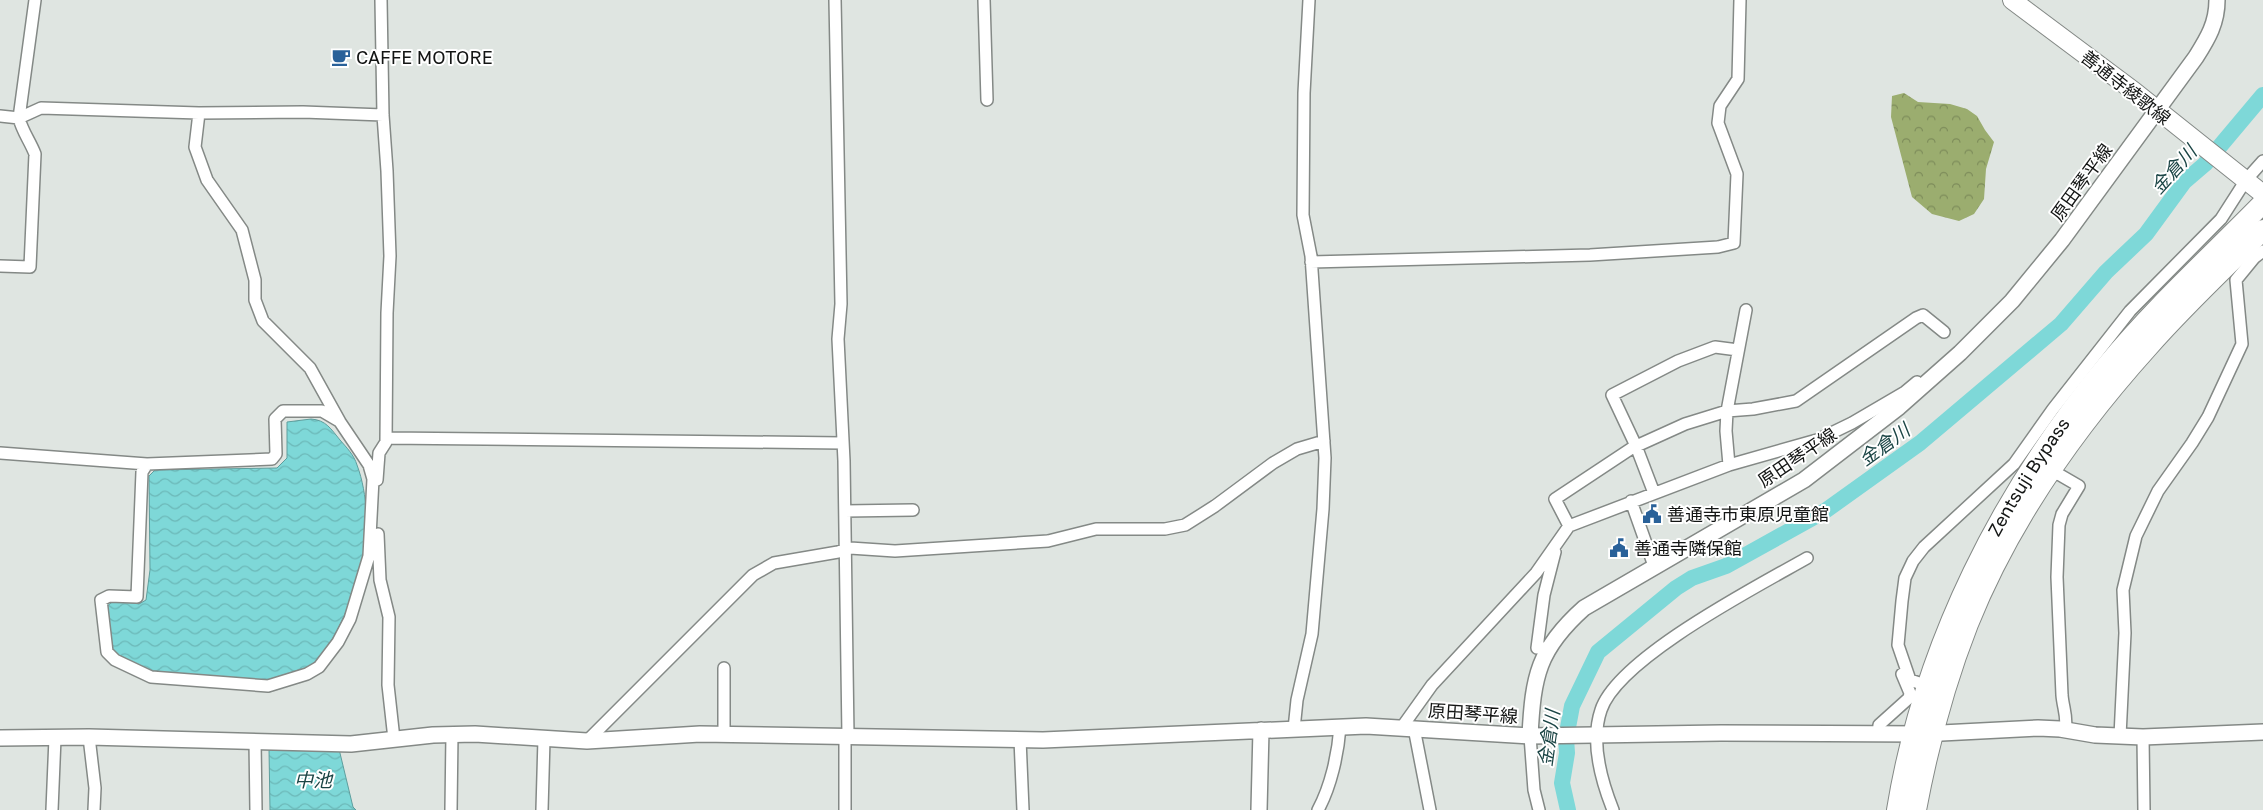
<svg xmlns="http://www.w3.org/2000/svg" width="2263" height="810" viewBox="0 0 2263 810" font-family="'Golos Text','Noto Sans JP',sans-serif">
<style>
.forest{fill:url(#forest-crowns)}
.water{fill:url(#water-waves);stroke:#5e9e9d}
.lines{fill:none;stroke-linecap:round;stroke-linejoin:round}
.river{stroke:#7ed8d8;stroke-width:16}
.street-casing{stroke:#848986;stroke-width:14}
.secondary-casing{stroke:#848986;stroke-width:18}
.primary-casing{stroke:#848986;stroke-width:20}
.highway-casing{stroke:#848986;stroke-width:22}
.street{stroke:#fff;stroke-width:11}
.secondary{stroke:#fff;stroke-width:15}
.primary{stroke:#fff;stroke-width:18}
.highway{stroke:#fff;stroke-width:20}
.labels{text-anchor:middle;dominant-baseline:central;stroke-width:4;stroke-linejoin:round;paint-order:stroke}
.poi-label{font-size:18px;fill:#131514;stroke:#fff;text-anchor:start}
.street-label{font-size:18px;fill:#131514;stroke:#fff}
.water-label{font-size:19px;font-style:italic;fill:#1b4545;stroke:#fff}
</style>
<defs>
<pattern id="forest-crowns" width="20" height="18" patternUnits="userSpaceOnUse" patternTransform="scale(1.25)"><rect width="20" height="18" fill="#9bad6f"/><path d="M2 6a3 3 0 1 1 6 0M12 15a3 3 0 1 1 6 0" fill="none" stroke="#7d8c5a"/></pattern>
<pattern id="water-waves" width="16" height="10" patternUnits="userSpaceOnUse" patternTransform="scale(1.25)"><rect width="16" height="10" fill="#7ed8d8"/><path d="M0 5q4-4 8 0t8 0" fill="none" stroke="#6cb8b8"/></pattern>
</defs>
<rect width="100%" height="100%" fill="#dfe5e1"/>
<path class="forest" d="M1904 93 1918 102 1950 104 1967 109 1977 116 1985 130 1994 142 1986 169 1984 199 1974 214 1959 221 1932 214 1912 197 1891 117 1892 96Z"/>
<path class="water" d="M311 419C326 420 331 429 340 440 347 448 354 455 357 465 368 494 369 533 362 563 356 592 336 642 315 662 301 675 280 679 262 681L142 671 121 660 108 649 107 606 115 600 139 604 146 600 150 570 149 476 155 470 277 468 287 458V422Z
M269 749H339L353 807 356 810H270Z"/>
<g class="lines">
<path class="river" d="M1568 810 1562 783 1567 753 1566 738 1572 706 1598 652 1676 588 1692 578 1726 566 1825 511 1920 443 2061 324 2106 272 2146 234 2184 182 2205 164 2263 95"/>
<g class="street-casing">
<path id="street" d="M835 0 841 304 838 339 844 461 848 736
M984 0 987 100
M0 116 19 118 41 108 199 113 303 112 383 115
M1311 262 1590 255 1718 247 1734 243 1737 174 1718 123 1720 106 1738 79 1740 0
M0 266 30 267 35 154C30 141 22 131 19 118L35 0
M386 438 842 443
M0 453 147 464 272 459 276 454 275 419 283 411H322L339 421
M147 464 142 472 137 597 109 596 101 600 107 652 115 660 151 677 268 686 307 674 319 667 338 642 350 619 369 556 373 479 369 465 340 422 310 368 263 321 255 300V280L242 230 207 180 195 147 199 113
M1729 465 1726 431 1727 411 1746 310
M2047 472 2060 475 2079 486 2062 514 2059 525 2057 577 2062 695C2063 708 2068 718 2065 730
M377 480 379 453 386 442 387 313 390 256 387 171 383 115 381 0
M1654 493 1636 446 1612 395 1678 361 1715 347 1738 350
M1631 501 1654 566
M845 511 913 510
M1569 526 1555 499 1632 448 1685 424 1727 411 1753 409 1796 401 1916 318 1923 315 1944 332
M378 534 380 580 389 617 388 685 394 739
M1548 648H1537L1544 595 1555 552
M1928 686 1910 680 1898 645 1902 601 1905 578 1913 561 1924 547 2014 464 2053 409 2130 311 2221 219 2246 180 2263 161
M1402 727 1432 685 1536 573 1569 526 1729 465 1817 440 1852 423 1905 392 1917 382
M1414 728 1430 810
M1294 729 1297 700 1312 634 1323 509 1325 458 1311 256 1303 215 1304 93 1309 0
M724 734V668
M1878 734 1879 725 1909 698 1910 693 1902 674
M845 735V810
M1530 736 1534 790 1539 810
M2120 736 2125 633 2123 590 2136 536 2158 491 2192 443 2208 417 2242 344 2236 280 2254 258 2263 251
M89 737 95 788 94 810
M2143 737 2144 810
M1020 739 1023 810
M255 741 256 810
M587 741 753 575 774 563 838 552 850 548 895 551 1048 541 1096 529H1165L1185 525 1215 506 1273 463 1297 449 1324 441
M52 810 55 738
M451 810 452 734
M542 810 544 739
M1318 810C1331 786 1338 754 1340 727
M1613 810C1601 780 1590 742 1601 710 1618 658 1758 586 1807 558"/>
</g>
<g class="secondary-casing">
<path id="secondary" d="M1530 736C1533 676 1538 649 1584 608L1804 480 1899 407 1960 353 2012 301 2062 240 2196 57C2208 38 2217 23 2217 0
M0 738 89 737 351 744 433 735 475 734 587 741 700 734 1043 740 1366 726 1530 736 1721 733 1922 734 2038 728 2060 729 2095 735 2143 737 2263 732
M1259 810 1261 730"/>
</g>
<g class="primary-casing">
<path id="primary" d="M2012 0 2135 92 2263 194"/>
</g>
<g class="highway-casing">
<g id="highway">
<path id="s1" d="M1897 810C1924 645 2002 491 2108 364 2155 307 2211 256 2263 203"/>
<path d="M1916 810C1928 746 1944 685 1968 624 2009 522 2075 428 2149 346 2185 305 2225 268 2263 230"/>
</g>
</g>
<use href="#street" class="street"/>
<use href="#secondary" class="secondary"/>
<use href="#primary" class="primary"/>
<use href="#highway" class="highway"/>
</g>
<defs>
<g id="cafe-bare" transform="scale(1.5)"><path d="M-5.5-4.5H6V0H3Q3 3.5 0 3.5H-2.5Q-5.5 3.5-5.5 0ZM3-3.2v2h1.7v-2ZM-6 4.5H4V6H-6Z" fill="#296199" stroke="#fff" stroke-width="2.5" paint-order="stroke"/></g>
<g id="civic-bare" transform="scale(1.5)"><path d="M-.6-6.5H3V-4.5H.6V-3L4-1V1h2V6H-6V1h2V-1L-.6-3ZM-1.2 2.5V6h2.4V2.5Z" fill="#296199" stroke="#fff" stroke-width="2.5" paint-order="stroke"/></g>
</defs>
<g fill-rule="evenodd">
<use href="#cafe-bare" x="341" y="57"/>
<use href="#civic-bare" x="1652" y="514"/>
<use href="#civic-bare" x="1619" y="548"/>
</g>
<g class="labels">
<g class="poi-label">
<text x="356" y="57">CAFFE MOTORE</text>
<text x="1667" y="514">善通寺市東原児童館</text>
<text x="1634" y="548">善通寺隣保館</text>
</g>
<g class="street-label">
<text transform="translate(2126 87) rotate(38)">善通寺綾歌線</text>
<text transform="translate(2081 182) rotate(-54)">原田琴平線</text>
<text transform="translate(1797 457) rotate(-34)">原田琴平線</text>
<text stroke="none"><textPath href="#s1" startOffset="361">Zentsuji Bypass</textPath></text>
<text transform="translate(1473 713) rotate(4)">原田琴平線</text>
</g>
<g class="water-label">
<text transform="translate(2173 169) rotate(-48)">金倉川</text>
<text transform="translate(1884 444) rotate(-36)">金倉川</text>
<text transform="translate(1548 738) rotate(-82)">金倉川</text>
<text x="313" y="779">中池</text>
</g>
</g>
</svg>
